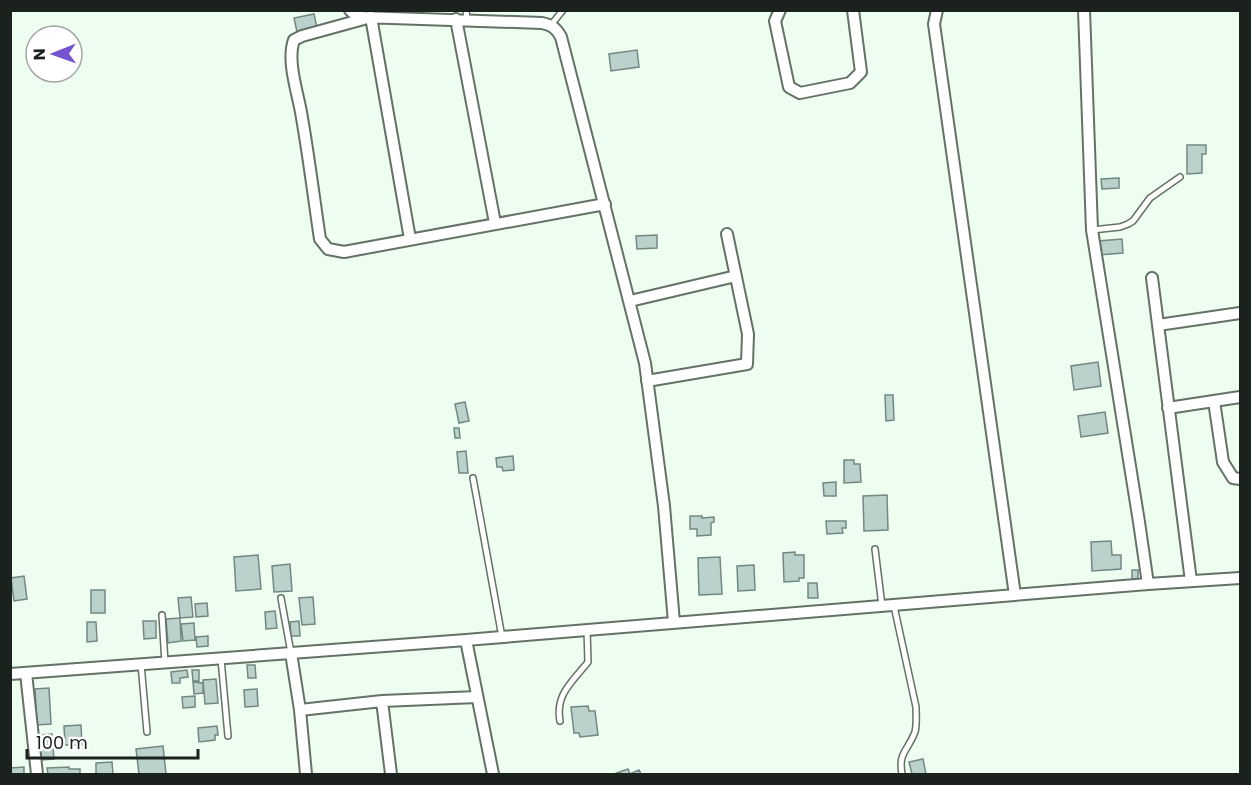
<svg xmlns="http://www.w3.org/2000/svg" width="1251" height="785" viewBox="0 0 1251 785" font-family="Poppins,sans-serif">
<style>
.building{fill:#bbd1cb;stroke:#738882;stroke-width:1.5}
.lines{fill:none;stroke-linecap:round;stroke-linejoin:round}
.lane-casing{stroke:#647266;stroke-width:8}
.street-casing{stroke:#647266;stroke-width:14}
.lane{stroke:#fff;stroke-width:5}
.street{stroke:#fff;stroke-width:10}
</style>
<rect width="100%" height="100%" fill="#edfdef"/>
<path class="building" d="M314 14 317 28 297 32 294 18Z
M637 50 639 67 611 71 609 54Z
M1187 145H1206V154H1202V173L1187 174Z
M1119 178V188L1102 189 1101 179Z
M657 235V248L637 249 636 236Z
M1122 239 1123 253 1099 255 1098 241Z
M1098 362 1101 386 1074 390 1071 366Z
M885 395H893L894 420 886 421Z
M465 402 469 421 459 423 455 404Z
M1105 412 1108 433 1081 437 1078 416Z
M454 428H459L460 438H455Z
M466 451 468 473H459L457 452Z
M513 456 514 470 503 471 502 467H497L496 458Z
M844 460H854V464H860L861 482 844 483Z
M836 482V496H824L823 483Z
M887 495 888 530 864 531 863 496Z
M690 516H702V518L714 517V522L711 523V535L697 536V529H690Z
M826 521H846V528H842L843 533 827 534Z
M1111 541 1112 555H1121V569L1092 571 1091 542Z
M795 552V555H804V578H799V581L784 582 783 553Z
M258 555 261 589 236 591 234 557Z
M720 557 722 594 699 595 698 558Z
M290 564 292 591 274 592 272 566Z
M754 565 755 590 738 591 737 566Z
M1132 570H1138V579H1132Z
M24 576 27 599 14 601 11 578Z
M808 583H817L818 598H808Z
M91 590H105V613H91Z
M191 597 193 617 180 618 178 598Z
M313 597 315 624 302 625 299 598Z
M207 603 208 616 196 617 195 604Z
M275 611 277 628 266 629 265 612Z
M180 618 181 641 168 643 166 619Z
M143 621H156V638L144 639Z
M299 621 300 636H291L290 622Z
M87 622H96L97 641 87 642Z
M194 623 195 640 183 641 181 624Z
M208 636V646L197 647 196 637Z
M247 665H255L256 678H248Z
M187 670 188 677 180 678V683H172L171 672Z
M192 670H199V681H193Z
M216 679 218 703 205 704 203 680Z
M193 682 203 683V693L194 694Z
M49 688 51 724 37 725 35 689Z
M257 689 258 706 245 707 244 690Z
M195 696V707L183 708 182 697Z
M588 706 589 711H595L598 735 580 737 579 733H574L571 707Z
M81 725 82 745H65L64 726Z
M217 726 218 735H215V740L199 742 198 728Z
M52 734 54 759 41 760 40 735Z
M163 746 166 774H139L136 749Z
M923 759 926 774H912L909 762Z
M112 762 113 774H96V763Z
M24 767V774H10V768Z
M69 767V769H80V774H48L47 768Z
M628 769 630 774 639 770 641 774H614Z"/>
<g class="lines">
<g class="lane-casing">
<path id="lane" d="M466 10 467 20
M551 25 563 10
M1092 230 1120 227 1128 224 1133 221 1150 198 1180 177
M473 478 502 637
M875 549 882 606
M281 598 291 653
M894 606 916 707C916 715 917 724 915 732 908 751 898 752 902 774
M162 615 165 663
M221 659 228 736
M141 664 147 732
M560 721C555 694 573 681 588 662L587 630"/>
</g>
<g class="street-casing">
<path id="street" d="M350 10 355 15 362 17 542 23C552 25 556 28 561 37L645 363 664 506 674 622
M780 10 775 21 789 87 800 93 850 83 861 72 853 10
M937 10 934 24 1015 595
M1084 10 1092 230 1139 522 1148 584
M456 19 495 223
M410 239 371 17 302 36 294 40C286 62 299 96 302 118 309 158 314 199 320 239L328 249 344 252 605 204
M1152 278 1191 581
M630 301 736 276
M1158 325 1240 313
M647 381 747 364 748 334 727 234
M1214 401 1223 462 1233 478 1240 479
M1168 408 1240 397
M466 640 493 774
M291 653 300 710 306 774
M26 673 37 774
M10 674 466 640 1148 584 1240 578
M382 701 391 774
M300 710 382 701 477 697"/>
</g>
<use href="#lane" class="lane"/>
<use href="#street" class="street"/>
</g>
<rect width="1251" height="785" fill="none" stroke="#1b211c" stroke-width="24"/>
<g transform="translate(54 54) rotate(269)"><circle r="28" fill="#ffffff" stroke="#a4a6a4" stroke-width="1.5"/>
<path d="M0-4.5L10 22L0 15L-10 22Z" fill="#7454ce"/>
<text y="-9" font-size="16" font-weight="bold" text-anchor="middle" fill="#1b211c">N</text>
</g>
<path d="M27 749v9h171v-9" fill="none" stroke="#1b211c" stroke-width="3"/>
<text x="36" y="749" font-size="18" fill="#1b211c" stroke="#ffffff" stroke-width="4.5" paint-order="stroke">100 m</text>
</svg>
